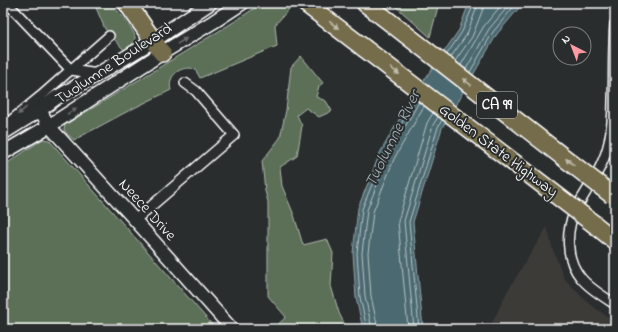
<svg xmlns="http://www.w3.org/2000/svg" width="618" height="332" viewBox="0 0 618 332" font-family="'Indie Flower',sans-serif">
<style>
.built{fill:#3c3a38}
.green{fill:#5c6f59;stroke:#aeb7ac}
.water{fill:#4c6970;stroke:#94a5a9}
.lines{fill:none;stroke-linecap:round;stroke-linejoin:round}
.shore{stroke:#b7c3c6;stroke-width:1}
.minor-casing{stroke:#fff;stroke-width:12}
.tertiary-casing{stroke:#fff;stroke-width:15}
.secondary-casing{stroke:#fff;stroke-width:16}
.motorway-casing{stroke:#fff;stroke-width:20}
.minor{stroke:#2a2d2e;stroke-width:9}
.tertiary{stroke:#2a2d2e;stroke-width:12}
.secondary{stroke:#2a2d2e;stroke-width:13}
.motorway{stroke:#746c4b;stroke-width:17}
.motorway-bridge-casing{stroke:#fff;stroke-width:20;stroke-linecap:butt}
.motorway-bridge{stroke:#746c4b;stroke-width:17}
.oneway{fill:#c0bdae}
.oneway2{fill:#6a6c6d}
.labels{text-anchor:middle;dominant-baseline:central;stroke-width:4;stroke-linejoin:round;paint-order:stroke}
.shield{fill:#2a2d2e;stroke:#bfc0c0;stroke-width:1}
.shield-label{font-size:15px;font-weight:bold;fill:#fff}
.street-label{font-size:16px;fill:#fff;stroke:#2a2d2e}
.water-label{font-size:17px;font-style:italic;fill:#a6b4b8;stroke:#2a2d2e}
</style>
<rect width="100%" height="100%" fill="#2a2d2e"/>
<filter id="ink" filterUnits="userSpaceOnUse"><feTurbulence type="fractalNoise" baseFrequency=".025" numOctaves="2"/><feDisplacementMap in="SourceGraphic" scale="8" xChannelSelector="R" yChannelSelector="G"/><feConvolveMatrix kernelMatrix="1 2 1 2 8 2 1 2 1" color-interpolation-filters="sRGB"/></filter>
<g filter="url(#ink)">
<path class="built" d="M547 227 553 250 564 278 588 303 615 322V329H489L507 292Z"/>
<path class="green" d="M94 3H111C116 9 137 32 135 39 134 44 128 47 124 50L105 29Z
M262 3H281L289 9 275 25 277 46 200 78 195 69C181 65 167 75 171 90L130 110 74 140 66 133 64 129 65 125 68 123 237 20Z
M392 3H439L430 37Z
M301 56 323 83 319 86 316 97 326 101 332 111 319 117 306 108 297 115 302 126 297 156 280 167 282 186 294 215 303 245 327 239 333 253 331 286 339 313 347 329H273L286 317 268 296V202L265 191 262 161 280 138 286 110 291 67Z
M43 139 49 140 216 329H3V166Z"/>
<path class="water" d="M469 3H525L519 8 497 34 442 128 413 222 423 329H363L356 298 353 253 358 208 380 153 409 102 459 30Z"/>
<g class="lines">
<path class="shore" d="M447 54 462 32 473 6V3
M451 57 467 34 477 7 478 3
M455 61 472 37 483 9 484 3
M461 65 484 26 503 3
M466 69 489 29 511 3
M470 72 493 32 515 5 518 3
M367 329 360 297 357 253 362 209 384 155 415 99
M372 329 365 296 362 253 367 210 388 157 419 102
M378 329 371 296 368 253 373 212 394 159 424 106
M408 329 398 221 427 123 433 113
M414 329 404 221 433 125 438 117
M419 329 409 222 438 127 442 120"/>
<g class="minor-casing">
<path id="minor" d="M7 3 71 70 98 74
M615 24C613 49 614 75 613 100 613 114 612 128 609 142 604 166 589 186 577 207 565 229 565 259 581 278 590 289 604 297 615 304
M40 110 41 96 109 36
M3 127 41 96
M135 220 234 135 196 91 185 83"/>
</g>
<g class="tertiary-casing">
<path id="tertiary" d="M40 110 49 126 135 220 232 329"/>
</g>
<g class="secondary-casing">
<path id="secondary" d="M3 133 40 110 56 98 98 74 153 41 210 3
M3 153 49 126 162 53 213 22 242 3"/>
</g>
<g class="motorway-casing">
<path id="motorway" d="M127 3 162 53
M305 3 364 48
M365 3 382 16
M594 224 615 241"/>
</g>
<use href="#minor" class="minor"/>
<use href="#tertiary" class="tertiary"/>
<use href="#secondary" class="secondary"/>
<use href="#motorway" class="motorway"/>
<g class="motorway-bridge-casing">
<path id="motorway-bridge" d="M382 16 612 195
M364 48 594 224"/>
</g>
<use href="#motorway-bridge" class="motorway-bridge"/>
</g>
<defs><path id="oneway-solid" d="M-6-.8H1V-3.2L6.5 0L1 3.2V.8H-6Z"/></defs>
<g class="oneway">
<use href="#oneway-solid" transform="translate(334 25) rotate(37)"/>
<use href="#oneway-solid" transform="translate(395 71) rotate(37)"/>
<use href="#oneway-solid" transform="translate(467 82) rotate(-142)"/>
<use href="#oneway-solid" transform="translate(570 162) rotate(-142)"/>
</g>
<g class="oneway2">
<use href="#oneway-solid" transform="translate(182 41) rotate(-31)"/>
<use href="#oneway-solid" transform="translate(22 111) rotate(141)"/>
<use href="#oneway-solid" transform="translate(72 111) rotate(-33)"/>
</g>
</g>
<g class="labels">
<rect class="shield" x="477" y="92" width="40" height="26" rx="3"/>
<g class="shield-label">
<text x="497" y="105">CA 99</text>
</g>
<g class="street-label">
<text transform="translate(114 64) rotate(-33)">Tuolumne Boulevard</text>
<text transform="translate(498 151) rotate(37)">Golden State Highway</text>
<text transform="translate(147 210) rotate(48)">Neece Drive</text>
</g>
<g class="water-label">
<text transform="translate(393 139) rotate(-64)">Tuolumne River</text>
</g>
</g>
<rect width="618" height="332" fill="none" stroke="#2a2d2e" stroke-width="16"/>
<rect x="8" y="8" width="602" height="316" fill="none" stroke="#fff" stroke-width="1.5" filter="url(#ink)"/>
<g transform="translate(572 46) rotate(318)"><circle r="19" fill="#2a2d2e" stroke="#7f8182"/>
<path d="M0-3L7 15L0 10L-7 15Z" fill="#ff9aa2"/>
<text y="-6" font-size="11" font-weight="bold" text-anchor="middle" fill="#ffffff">N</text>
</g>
</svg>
